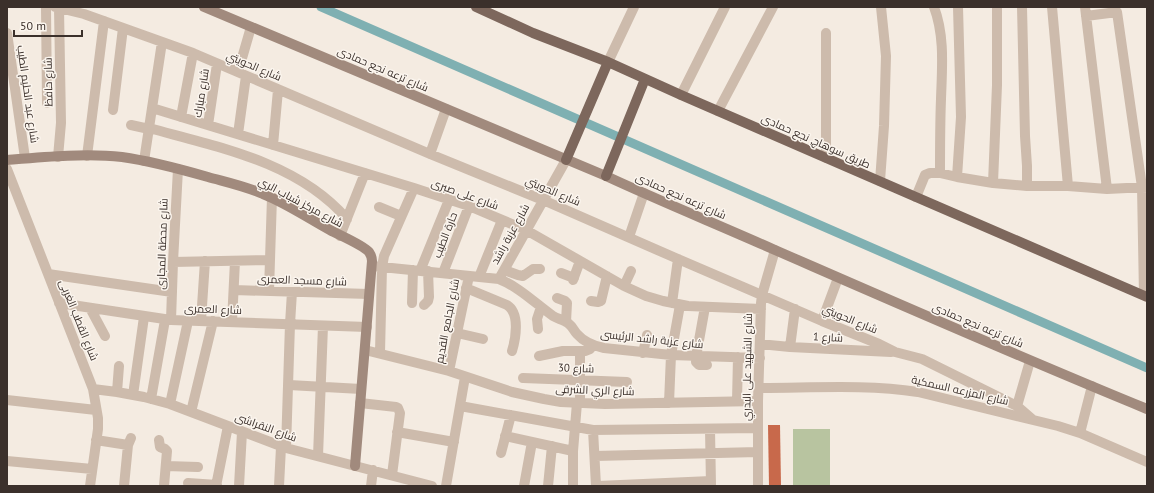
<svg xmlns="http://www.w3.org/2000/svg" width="1154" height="493" viewBox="0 0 1154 493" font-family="'PT Sans',Cairo,sans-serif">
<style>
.green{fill:#b8c4a0}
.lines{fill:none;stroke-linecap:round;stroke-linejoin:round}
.canal{stroke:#7fb0b2;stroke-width:9}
.building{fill:#c8694b}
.street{stroke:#cdbbac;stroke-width:10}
.secondary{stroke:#a18a7d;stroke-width:10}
.primary{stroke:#7d675c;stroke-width:10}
.labels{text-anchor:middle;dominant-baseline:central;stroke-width:3;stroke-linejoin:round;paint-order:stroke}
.street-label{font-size:11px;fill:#3b302b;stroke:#fbf5ee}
</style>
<rect width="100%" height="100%" fill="#f4ebe1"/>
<path class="green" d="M793 429H830V486H793Z"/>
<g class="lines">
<path class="canal" d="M321 7 1147 368"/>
</g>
<path class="building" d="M768 425H780L781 486H769Z"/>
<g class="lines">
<path class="street" d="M46 7 47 103
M55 7 84 14 193 53 430 154 543 200 678 259 822 321 879 344 895 352 922 359 1017 406 1032 419
M1022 7 1025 136 1027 166V186
M1052 7 1068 186
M1085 7 1107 189
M1086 16 1117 12 1142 187 1144 295
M7 33 25 158
M826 33V158
M608 62 634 7
M238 72 251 27
M681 95 725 7
M152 108 414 188 469 206 526 230 624 286 646 296 663 301 688 306 761 309
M113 110 123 28
M718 111 773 7
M181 117 193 53
M131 125 149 129
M208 125 217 64
M149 128C218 147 298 162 347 219
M238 134 246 76
M273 145 278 90
M430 154 446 109
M87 156 104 21
M58 157 61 123 59 8
M144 161 162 42
M7 169 93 389 98 418V429L90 486
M940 173 957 177 993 183 1027 186H1068L1107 189 1147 187
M957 177 961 117 958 7
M880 181 884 126 886 56 881 7
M993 183 997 85V7
M916 197 925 175 930 173H940C940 148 940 124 941 99 942 68 945 36 934 7
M379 207 401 216
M340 236 365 173
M629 237 644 193
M173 262 270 260
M372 266 499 279C519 287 535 303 553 316 558 319 565 320 569 324 573 327 574 331 577 334 584 342 594 346 604 348L671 355 760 358
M504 270 518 275 523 276 533 269H540
M420 271 449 200
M443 273 469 206
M561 273 574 278
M48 274 172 292
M479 277 502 220
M499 279 566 160
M573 280 580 261
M624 286 631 271
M466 288 507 305C520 313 516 338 512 351
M234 290 369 294
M269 291 272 197
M557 298 565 301 567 303 566 322
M591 301 598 302 601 301 607 276
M59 303 171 320 367 327
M412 303 413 270
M672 303 678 259
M424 305 428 301 429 297 428 271
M705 307 696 357V362L699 365H707
M90 308 105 336
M171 320 173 262 178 169
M201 321 205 261
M822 321 838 278
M232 322 235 261
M538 329 537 319 541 307
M457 333 483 339
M760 344 790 347 891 352
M790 347 795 309
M365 350 449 371 512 392 544 399 561 402 605 404 758 401
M580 351V403
M380 353 382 267 384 256 414 188
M643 353 647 335
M539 356 563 351H585L590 349 593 345
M449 371 469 276
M523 378 627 382
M289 385 361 389
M759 388C812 388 866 384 918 392L1058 426 1080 433 1147 462
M93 389 117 392 144 397 170 404 286 448 432 486
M117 392 119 366
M133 395 144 317
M151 399 165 320
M7 400 96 410
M737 401 738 357
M360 403 396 407 398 408 400 413 392 475
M669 403 671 355 680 305
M170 404 188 321
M460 406 593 430 758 428
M1017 406 1030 361
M191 412 213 321
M710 429 711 486
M593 430 596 486
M397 432 454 442
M1080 433 1092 386
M505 436 573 451
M96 440 128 445
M159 440 160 447 165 449 167 451 164 486
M286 448 290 324 292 292
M501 453 511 415
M318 456 323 326
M595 456 758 452
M7 461 92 469
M166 466 198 467
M188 483 217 485
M124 486 128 445 131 438
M216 486 228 426
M239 486 242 432
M279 486 281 447
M371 486 373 470
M446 486 465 377
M524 486 532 442
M548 486 552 446
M573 486V451L577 403
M598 486 711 481
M758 486V401L761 303 762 295 775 250"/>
<path class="secondary" d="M204 7 606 176C662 202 719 225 775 250 899 304 1022 358 1147 409
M7 160C43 157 86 153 122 157 151 161 180 169 208 177 226 182 245 186 263 194 286 203 308 218 330 230 339 235 363 245 369 252 371 255 372 257 372 261L355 466"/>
<path class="primary" d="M476 7 533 33 608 62 681 95 916 197 1147 297
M566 160 608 62
M606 176 645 79"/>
</g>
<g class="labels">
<g class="street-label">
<text transform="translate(254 66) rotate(23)">شارع الحويتي</text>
<text transform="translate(383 69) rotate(23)">شارع ترعه نجع حمادى</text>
<text transform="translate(48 82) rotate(-91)">شارع حافظ</text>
<text transform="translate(201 93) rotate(-81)">شارع مبارك</text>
<text transform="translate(28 94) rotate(82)">شارع عبد الحليم الطيب</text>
<text transform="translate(816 141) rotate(24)">طريق سوهاج, نجع حمادى</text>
<text transform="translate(553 191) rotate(23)">شارع الحويتي</text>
<text transform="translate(465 194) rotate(20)">شارع على صبرى</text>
<text transform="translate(681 196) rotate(24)">شارع ترعه نجع حمادى</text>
<text transform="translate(301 202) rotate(28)">شارع مركز شباب الري</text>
<text transform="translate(510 234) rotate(-61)">شارع عزبة راشد</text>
<text transform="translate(445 235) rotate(-69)">حارة الطيب</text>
<text transform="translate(162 244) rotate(-88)">شارع محطة المجارى</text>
<text transform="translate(302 280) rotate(2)">شارع مسجد العمرى</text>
<text transform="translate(213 309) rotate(2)">شارع العمرى</text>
<text transform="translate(850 319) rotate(22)">شارع الحويتي</text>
<text transform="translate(79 320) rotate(68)">شارع القطب الغربى</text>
<text transform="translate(447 321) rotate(-79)">شارع الجامع القديم</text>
<text transform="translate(978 325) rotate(23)">شارع ترعه نجع حمادى</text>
<text transform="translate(828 337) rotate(3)">شارع 1</text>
<text transform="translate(652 339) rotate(6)">شارع عزبة راشد الرئيسى</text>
<text transform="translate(747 367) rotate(-89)">شارع الشهيد على البدري</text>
<text transform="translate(576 368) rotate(2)">شارع 30</text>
<text transform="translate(595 390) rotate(2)">شارع الري الشرقى</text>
<text transform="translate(960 390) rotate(13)">شارع المزرعه السمكية</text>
<text transform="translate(266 427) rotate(20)">شارع النقراشى</text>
</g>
</g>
<rect width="1154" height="493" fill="none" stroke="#3b302b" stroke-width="16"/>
<path d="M14 30v6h68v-6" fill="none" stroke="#3b302b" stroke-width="2"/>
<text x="20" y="30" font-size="12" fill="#3b302b" stroke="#fbf5ee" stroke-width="3" paint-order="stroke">50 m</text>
</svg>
